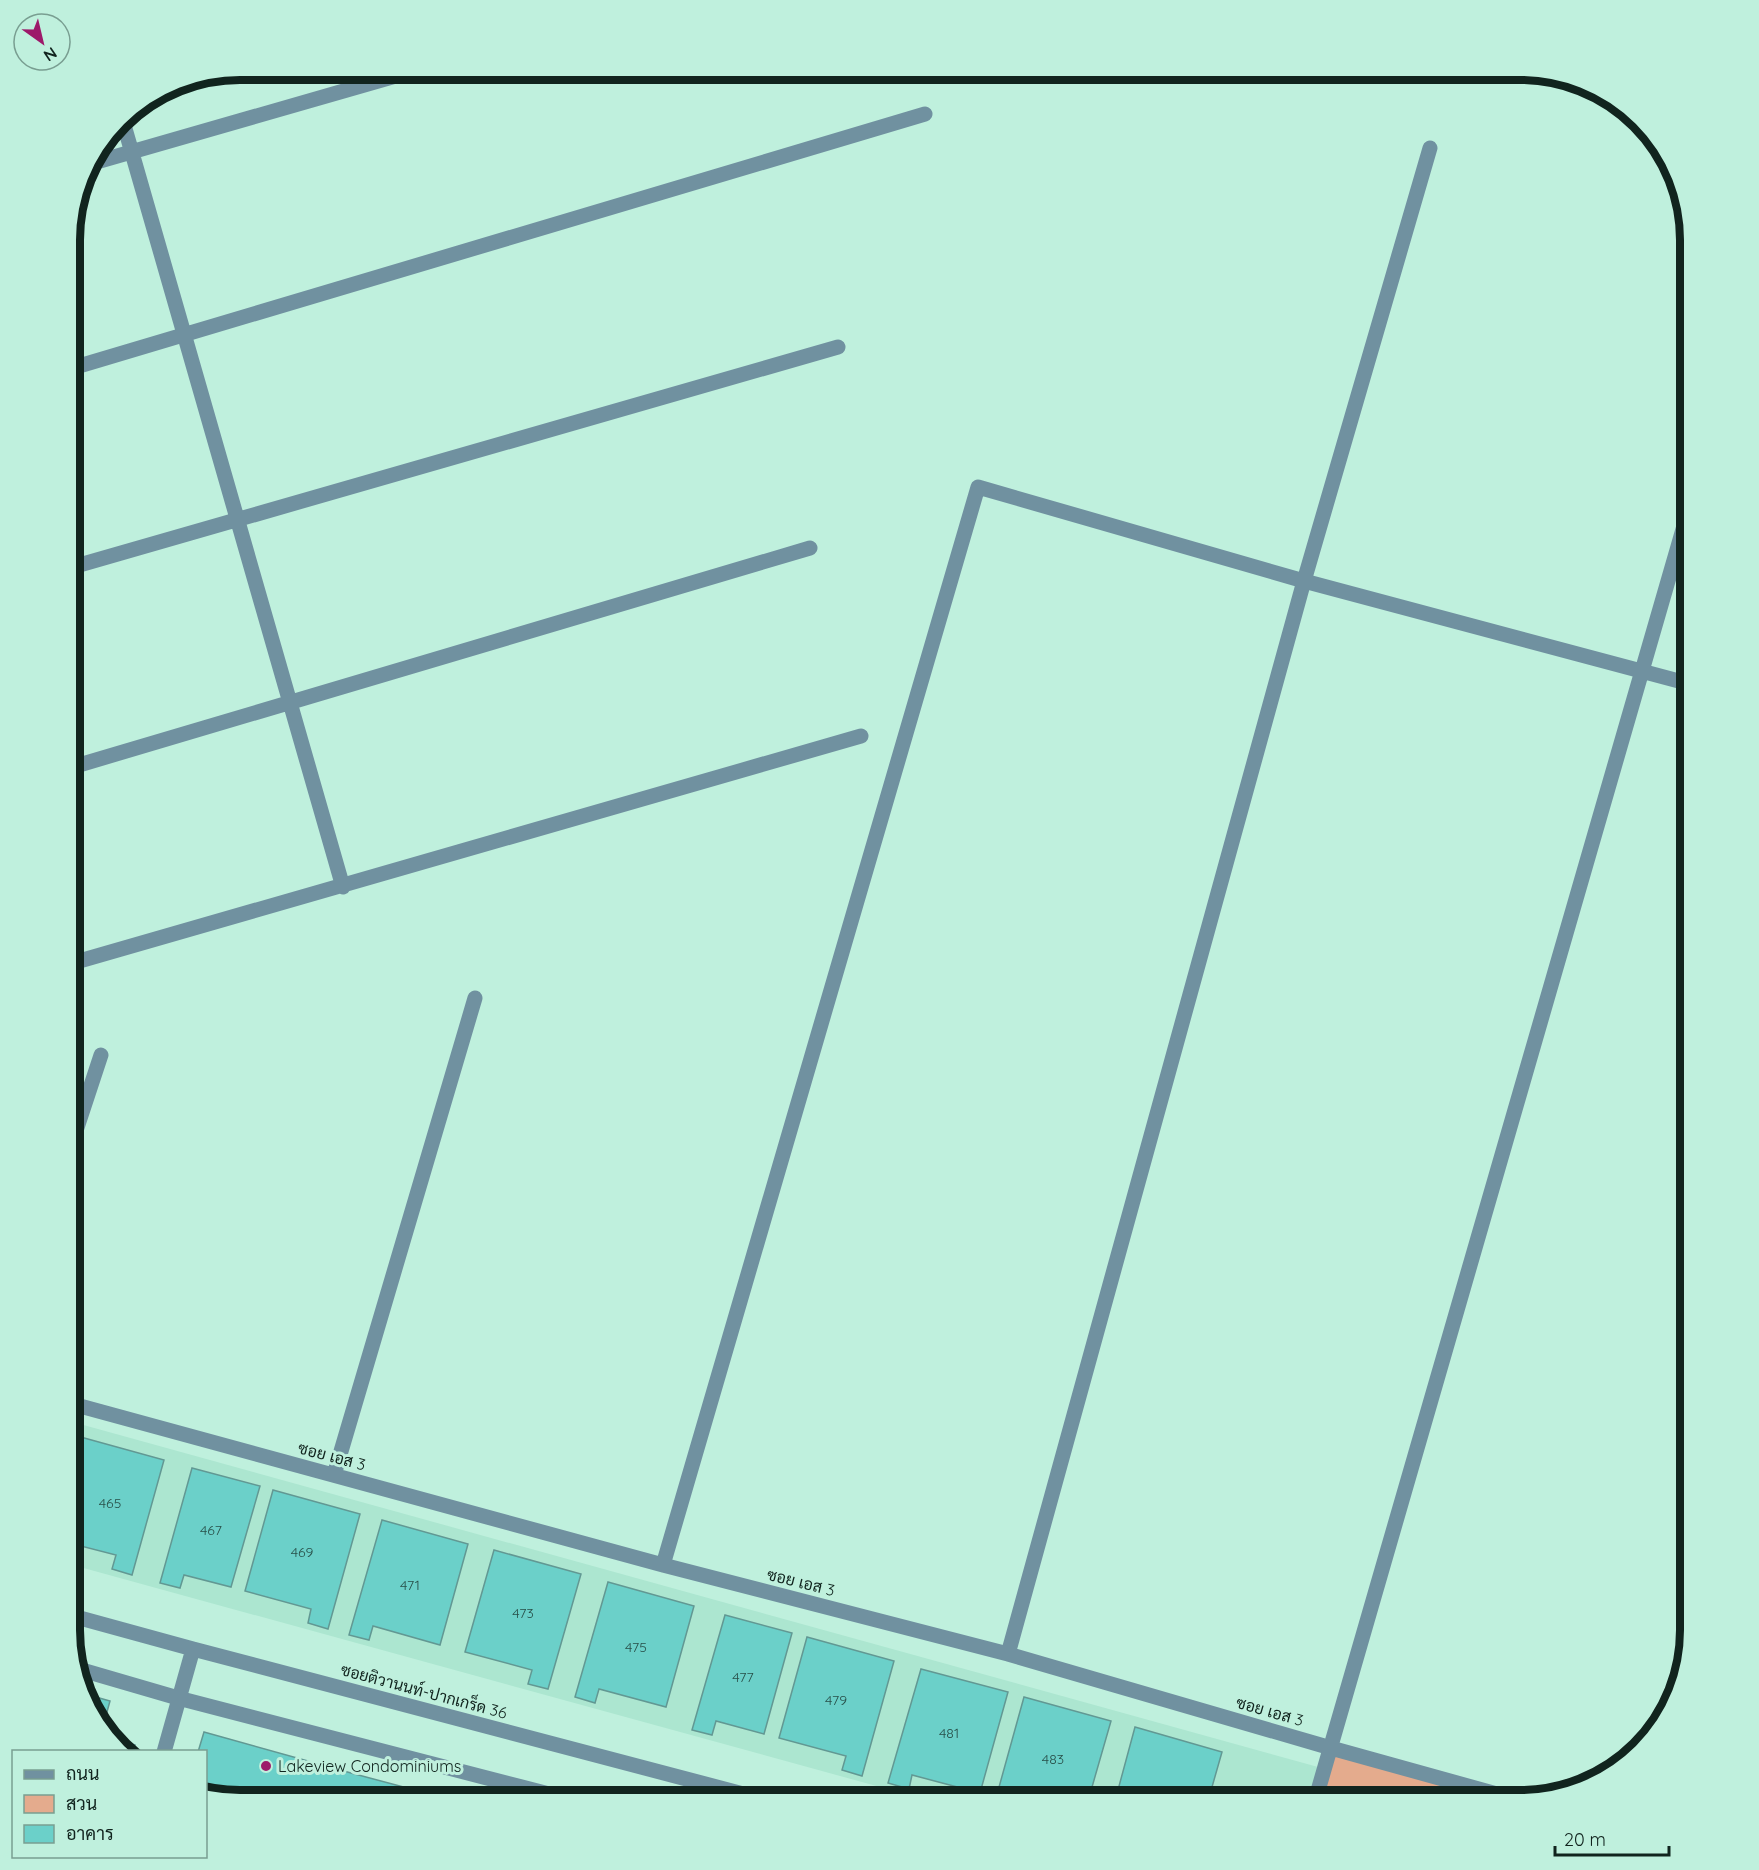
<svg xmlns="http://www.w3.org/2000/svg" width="1759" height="1870" viewBox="0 0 1759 1870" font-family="Quicksand,Sarabun,sans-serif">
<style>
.built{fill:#ace6d0}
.green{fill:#e4ab8d}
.building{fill:#6bd0c9;stroke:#629893;stroke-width:1.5}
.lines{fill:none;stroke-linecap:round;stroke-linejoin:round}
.minor{stroke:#7091a0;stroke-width:15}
.poi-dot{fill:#9d196a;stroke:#bff0dd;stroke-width:2}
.labels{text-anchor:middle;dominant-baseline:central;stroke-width:6;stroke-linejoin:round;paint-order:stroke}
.number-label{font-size:14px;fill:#284f49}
.street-label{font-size:16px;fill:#11241e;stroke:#bff0dd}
.poi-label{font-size:16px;fill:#11241e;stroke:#bff0dd;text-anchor:start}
.rim{fill:none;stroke:#11241e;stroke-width:8}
</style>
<rect width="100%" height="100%" fill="#bff0dd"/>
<path class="built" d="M69 1421 1441 1801H931L69 1564Z"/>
<path class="green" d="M1331 1748 1520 1801H1316Z"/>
<path class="building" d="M77 1436 164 1460 132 1575 112 1569 116 1555 69 1543V1464Z
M192 1468 260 1486 231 1587 184 1575 180 1588 160 1583Z
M273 1490 360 1514 328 1629 308 1623 311 1609 245 1591Z
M382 1520 468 1544 440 1645 373 1626 369 1640 349 1635Z
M494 1550 581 1574 548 1689 528 1684 532 1670 465 1652Z
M608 1582 694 1606 666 1707 599 1689 595 1703 575 1697Z
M725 1615 792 1633 764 1734 716 1721 712 1735 692 1730Z
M807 1637 894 1661 862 1776 842 1770 846 1756 779 1738Z
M921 1669 1008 1692 980 1793 912 1775 909 1789 888 1783Z
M82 1693 110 1701 102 1730Z
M1024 1697 1111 1721 1088 1801H1008L996 1798Z
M1135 1727 1222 1752 1208 1801H1115Z
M204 1732 351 1773 456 1801H239L210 1794V1791L206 1790V1752H198Z
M108 1737 135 1745 133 1752H125Z"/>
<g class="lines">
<path class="minor" d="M122 118 343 887
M86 165 420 69
M69 369 925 114
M69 568 838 347
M69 768 810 548
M69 964 861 736
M69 1152 101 1055
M69 1403 663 1565 1008 1654 1331 1748 1522 1801
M334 1475 475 998
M663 1565 978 487 1304 581 1690 684
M69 1615 193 1649 770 1801
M1008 1654 1304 581 1430 148
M75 1668 178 1698 576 1801
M164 1752 193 1649
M1315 1801 1690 505"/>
</g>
<circle class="poi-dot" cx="266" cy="1766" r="6"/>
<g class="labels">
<g class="number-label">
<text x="110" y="1503">465</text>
<text x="211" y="1530">467</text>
<text x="302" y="1552">469</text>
<text x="410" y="1585">471</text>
<text x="523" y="1613">473</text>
<text x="636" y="1647">475</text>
<text x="743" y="1677">477</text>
<text x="836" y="1700">479</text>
<text x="949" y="1733">481</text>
<text x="1053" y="1759">483</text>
</g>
<g class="street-label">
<text transform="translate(332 1456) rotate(15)">ซอย เอส 3</text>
<text transform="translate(801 1582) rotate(14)">ซอย เอส 3</text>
<text transform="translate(424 1691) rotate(15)">ซอยติวานนท์-ปากเกร็ด 36</text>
<text transform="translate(1270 1711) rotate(16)">ซอย เอส 3</text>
</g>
<g class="poi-label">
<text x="278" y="1766">Lakeview Condominiums</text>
</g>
</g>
<path d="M0 0H1759V1870H0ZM240 80H1520A160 160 0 0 1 1680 240V1630A160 160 0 0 1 1520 1790H240A160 160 0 0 1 80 1630V240A160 160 0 0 1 240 80Z" fill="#bff0dd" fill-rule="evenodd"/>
<path class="rim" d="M240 80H1520A160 160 0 0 1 1680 240V1630A160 160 0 0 1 1520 1790H240A160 160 0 0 1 80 1630V240A160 160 0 0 1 240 80Z"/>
<rect x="12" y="1750" width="195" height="108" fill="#bff0dd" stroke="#799e91" stroke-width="1.5"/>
<rect x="24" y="1770" width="30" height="9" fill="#7091a0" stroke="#799e91" stroke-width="1.5"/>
<text x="66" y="1780" font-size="18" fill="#11241e">ถนน</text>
<rect x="24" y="1795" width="30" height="18" fill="#e4ab8d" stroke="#799e91" stroke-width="1.5"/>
<text x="66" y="1810" font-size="18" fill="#11241e">สวน</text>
<rect x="24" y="1825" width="30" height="18" fill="#6bd0c9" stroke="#799e91" stroke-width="1.5"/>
<text x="66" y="1840" font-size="18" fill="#11241e">อาคาร</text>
<g transform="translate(42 42) rotate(146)"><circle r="28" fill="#bff0dd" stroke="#799e91" stroke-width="1.5"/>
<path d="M0-4.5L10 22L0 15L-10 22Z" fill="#9d196a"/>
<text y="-9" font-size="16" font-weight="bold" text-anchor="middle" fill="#11241e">N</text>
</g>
<path d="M1555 1846v9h114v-9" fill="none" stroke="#11241e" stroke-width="3"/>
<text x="1564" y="1846" font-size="18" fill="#11241e" stroke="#bff0dd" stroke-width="4.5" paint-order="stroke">20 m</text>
</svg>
